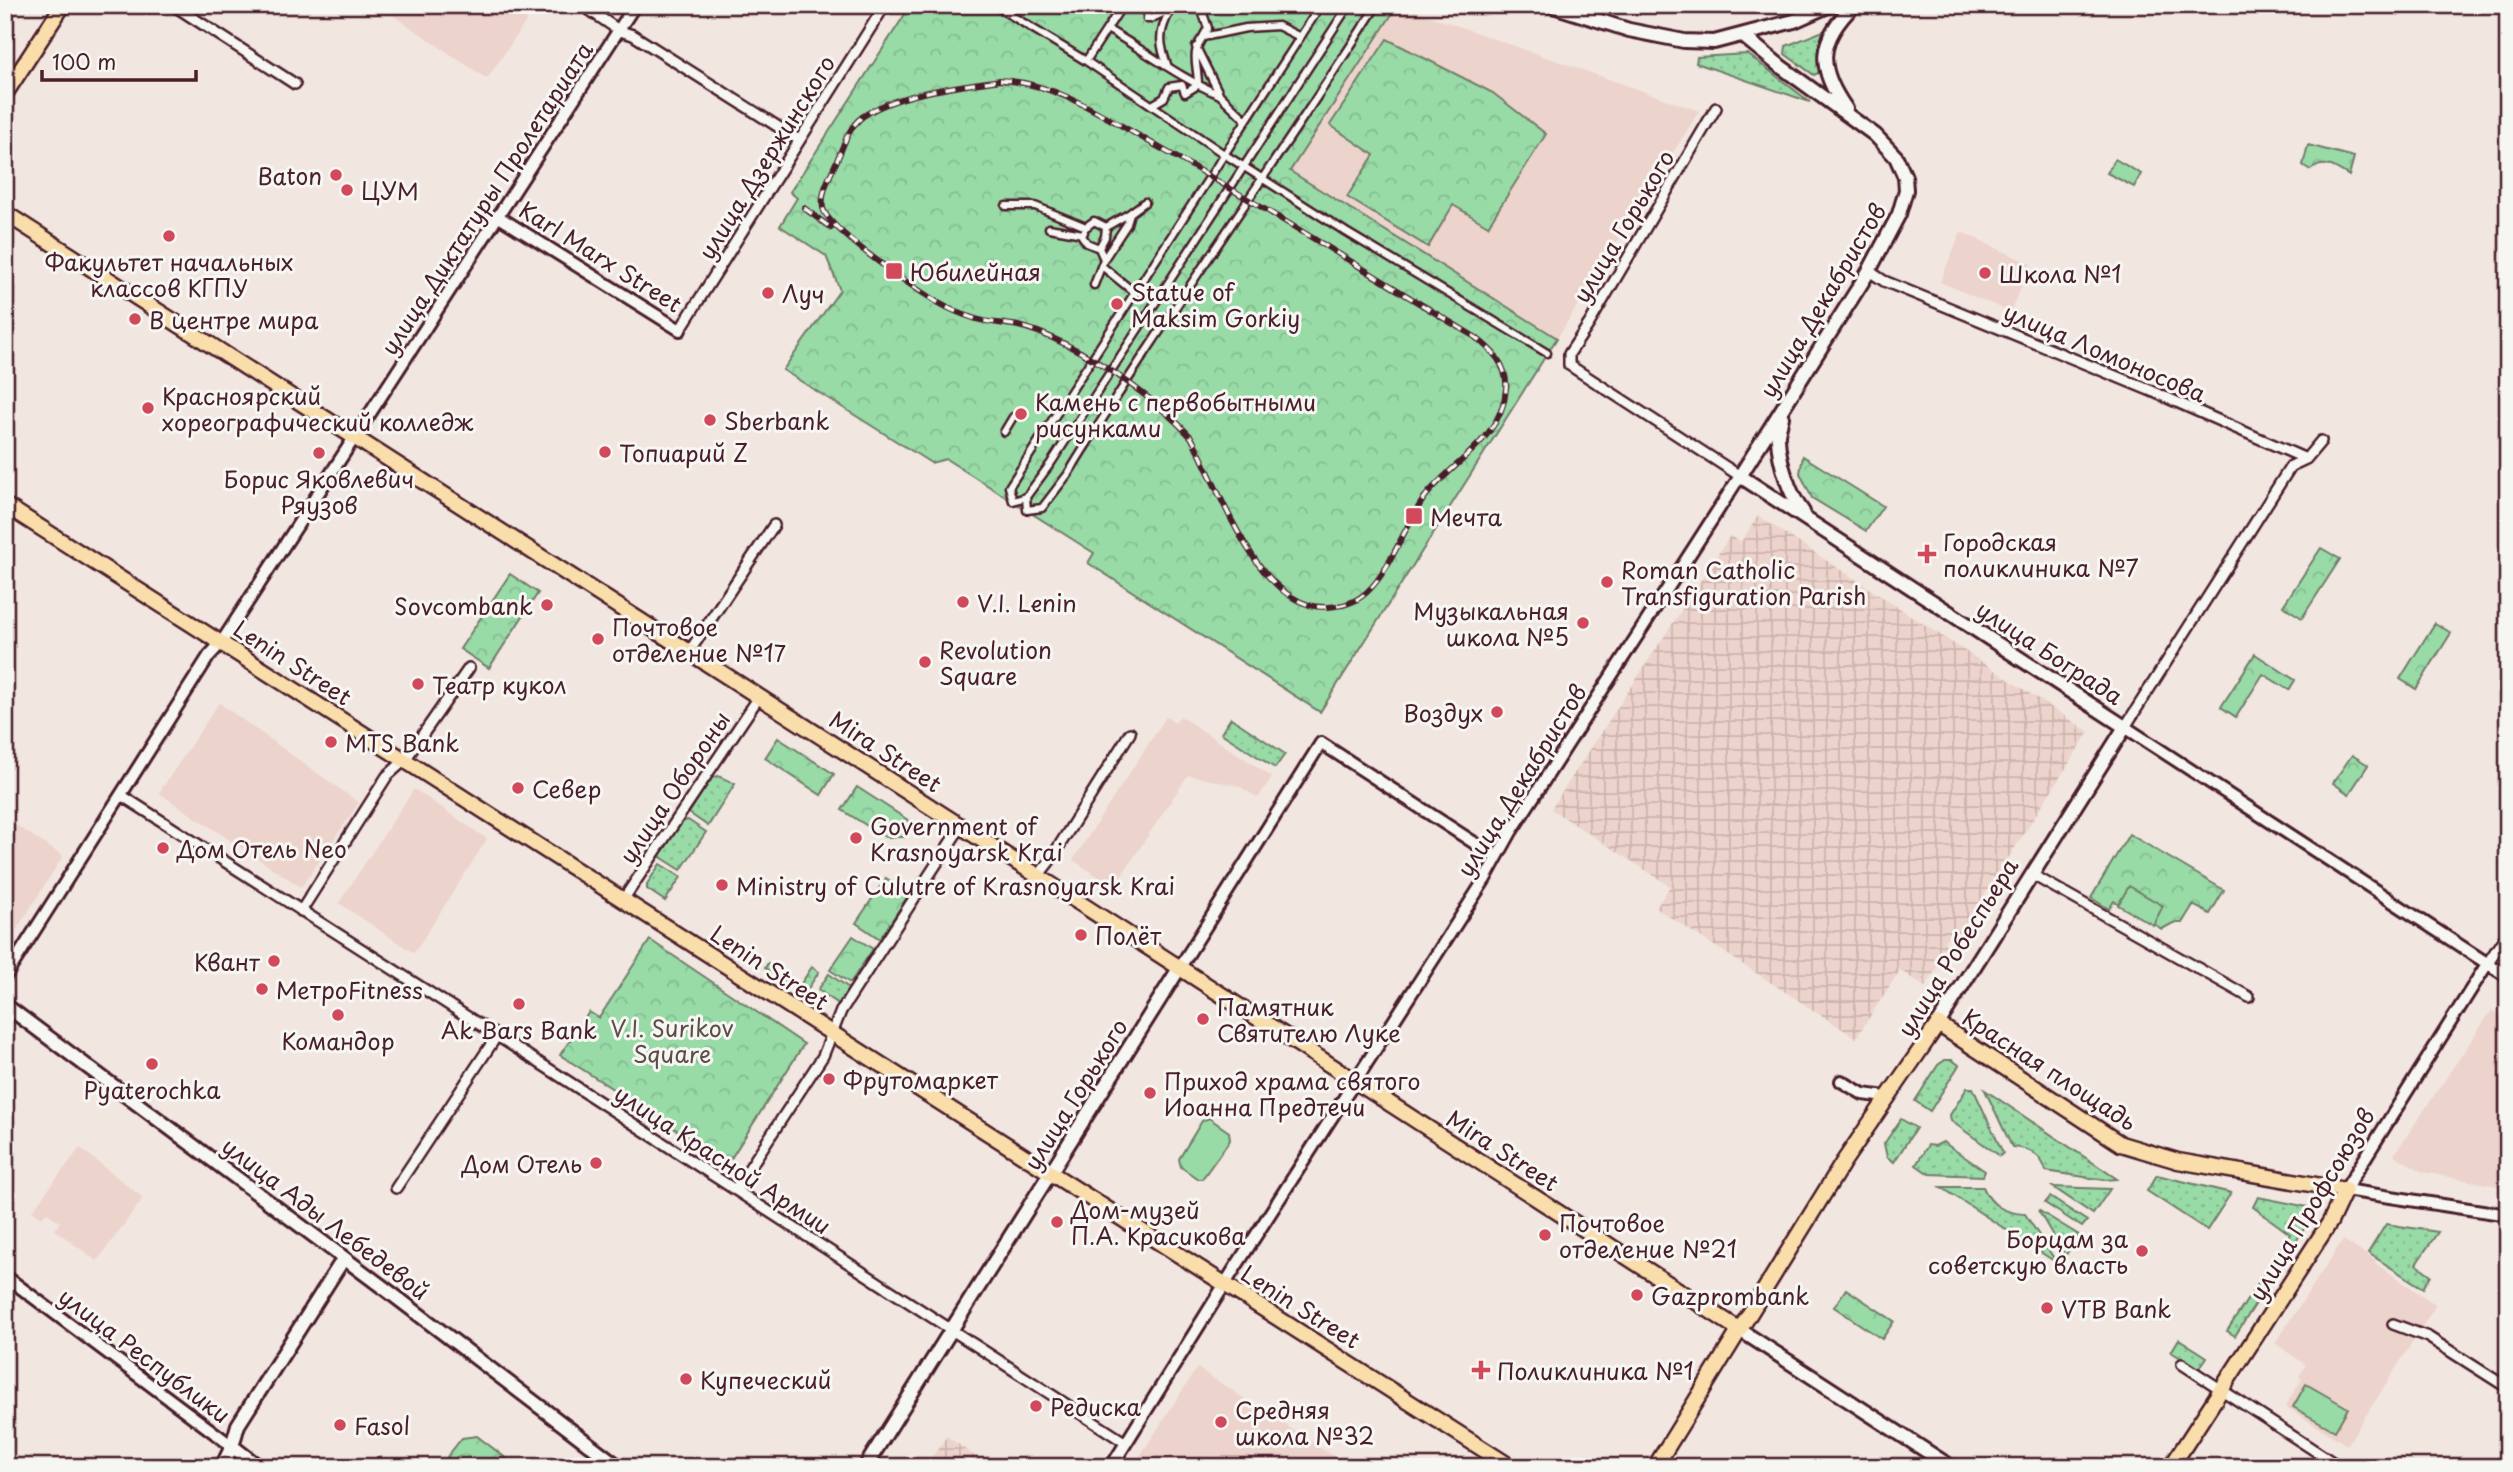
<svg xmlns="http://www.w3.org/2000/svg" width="2513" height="1472" viewBox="0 0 2513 1472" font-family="'Playpen Sans',sans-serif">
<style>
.built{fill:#ecd3cb}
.industrial{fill:url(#industrial-grid)}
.grass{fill:url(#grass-dots);stroke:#717d69;stroke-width:2}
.forest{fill:url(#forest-crowns);stroke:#717d69;stroke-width:2}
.garden{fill:#98dba7;stroke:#717d69;stroke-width:2}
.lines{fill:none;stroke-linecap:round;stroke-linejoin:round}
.pedestrian-casing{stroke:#4a1f2b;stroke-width:11}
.minor-casing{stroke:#4a1f2b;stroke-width:14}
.tertiary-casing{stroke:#4a1f2b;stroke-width:16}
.secondary-casing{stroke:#4a1f2b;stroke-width:18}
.primary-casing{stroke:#4a1f2b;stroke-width:19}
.pedestrian{stroke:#f6f6f2;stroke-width:6}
.minor{stroke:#f6f6f2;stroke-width:9}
.tertiary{stroke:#f6f6f2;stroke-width:10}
.secondary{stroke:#f6f6f2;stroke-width:12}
.primary{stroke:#f9deab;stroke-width:14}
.rail-casing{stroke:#4a1f2b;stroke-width:6}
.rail{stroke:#f6f6f2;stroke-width:3.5;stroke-dasharray:10;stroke-linecap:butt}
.poi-dot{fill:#d1495b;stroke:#f6f6f2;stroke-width:2.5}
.labels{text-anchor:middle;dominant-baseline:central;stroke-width:6;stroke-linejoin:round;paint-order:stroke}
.street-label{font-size:23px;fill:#4a1f2b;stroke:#f6f6f2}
.poi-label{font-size:23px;fill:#4a1f2b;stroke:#f6f6f2;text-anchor:start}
.park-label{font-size:23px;fill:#5e4e4a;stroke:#f6f6f2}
</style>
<defs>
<pattern id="industrial-grid" width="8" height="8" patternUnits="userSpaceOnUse" patternTransform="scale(1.75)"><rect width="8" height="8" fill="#ecd3cb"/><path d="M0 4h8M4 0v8" fill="none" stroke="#ccb5ae"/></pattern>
<pattern id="grass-dots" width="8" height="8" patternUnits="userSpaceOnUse" patternTransform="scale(1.75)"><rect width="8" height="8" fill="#98dba7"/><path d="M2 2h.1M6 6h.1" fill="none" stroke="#84bc90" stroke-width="1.8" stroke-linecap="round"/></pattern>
<pattern id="forest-crowns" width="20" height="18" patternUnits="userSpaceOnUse" patternTransform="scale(1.75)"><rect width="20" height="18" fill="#98dba7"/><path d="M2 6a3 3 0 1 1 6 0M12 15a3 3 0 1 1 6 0" fill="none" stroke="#84bc90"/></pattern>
</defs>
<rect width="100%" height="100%" fill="#f1e6e0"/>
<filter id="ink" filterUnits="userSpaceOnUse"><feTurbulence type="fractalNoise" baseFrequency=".0143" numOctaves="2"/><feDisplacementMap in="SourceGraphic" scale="14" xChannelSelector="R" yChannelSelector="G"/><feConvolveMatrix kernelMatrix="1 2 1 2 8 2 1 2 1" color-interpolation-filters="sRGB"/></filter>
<g filter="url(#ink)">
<path class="built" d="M378 5H537L487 79Z
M1398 5 1699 111 1557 338 1289 171Z
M1961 232 2031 264 2010 312 1940 282Z
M219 703 359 803 301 887 159 793Z
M1180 716 1272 777 1258 798 1239 786 1188 775 1114 887 1073 860 1166 717 1175 723Z
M414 789 487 839 414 953 339 903Z
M5 818 63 856 5 948Z
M2492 1010 2508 1021V1188L2423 1172 2394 1155Z
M80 1148 142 1197 141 1201 97 1261 55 1230 60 1222 46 1212 42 1218 32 1211Z
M2343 1240 2376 1261 2375 1263 2436 1305 2347 1445 2285 1406 2302 1379 2299 1376 2306 1365 2275 1343Z
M1197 1368 1211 1377 1350 1467H1133Z"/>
<path class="industrial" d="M1758 516 2089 732 1957 938 1949 934 1944 942 1950 947 1925 987 1900 970 1856 1038 1656 908 1670 886 1551 809 1730 536 1741 542Z
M947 1436 989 1467H925Z"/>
<path class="grass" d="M1642 5H1744C1712 13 1675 11 1642 5Z
M1823 31 1820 72 1814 75 1785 54 1786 46Z
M1747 54 1753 58 1810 102 1696 63 1697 57Z
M1231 718 1285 754 1275 768 1221 733Z
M718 776 735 784 708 826 689 813 711 778Z
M688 820 706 832 681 870 659 856 681 822Z
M660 864 681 877 665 901 647 889V884Z
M768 963 800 985 812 967 819 972 804 994 765 968Z
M829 974 849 988 839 1004 818 990Z
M1945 1060H1952L1959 1065 1930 1111 1915 1101 1938 1065Z
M1967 1088H1973L2003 1153 2000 1156 1951 1121 1950 1115Z
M1985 1090 2117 1179 2104 1180 2046 1171C2041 1154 2029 1148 2012 1147Z
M1901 1119 1916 1128 1894 1162 1887 1157 1884 1144Z
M1943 1142 1985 1171 1983 1176 1929 1174 1916 1165 1928 1145 1935 1146Z
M2157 1175 2231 1193 2207 1230 2147 1191Z
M1941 1187H1983C1991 1206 2005 1213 2025 1214L2057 1263Z
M2053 1187 2110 1189 2093 1214Z
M2050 1197 2087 1221 2082 1227 2045 1203Z
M2258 1197 2308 1207 2309 1221 2235 1336 2227 1331 2290 1234 2253 1207Z
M2038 1210 2079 1235 2065 1256Z
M2386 1224 2438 1232 2416 1264 2431 1275 2423 1288 2368 1253Z
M2179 1339 2207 1357 2199 1369 2171 1352Z"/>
<path class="forest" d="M911 5H1046L1061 14 1067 5H1398L1290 171 1557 338 1320 712 1088 563 1094 553 946 459 931 463 783 370 840 290 826 256 780 226 797 198 790 192Z
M1387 39 1493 93 1546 134 1488 226 1453 205 1428 247 1347 197 1374 155 1330 125Z
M2308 145 2354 157 2349 176C2335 167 2325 159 2310 170L2303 165Z
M1803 456 1883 506 1866 531 1812 498 1800 473Z
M2321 548 2340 559 2302 618 2283 606Z
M510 574 538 593 489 668 460 649Z
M2435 623 2451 633 2416 689 2400 679Z
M2255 654 2295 680 2289 690 2263 674 2236 717 2221 707Z
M778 738 834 774 821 795 765 758Z
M2352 755 2368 765 2349 794 2333 783Z
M857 787 914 824 905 837H885L842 810Z
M2129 834 2224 890 2210 914 2193 905 2182 923H2173L2162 929 2114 901 2109 909 2091 898Z
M886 878 909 894 880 939 856 923Z
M853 936 873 949 850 983 830 970Z
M650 940 804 1044 728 1163 560 1055 589 1012 599 1018Z
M1846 1289 1894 1321 1882 1339 1834 1307Z
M477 1436 507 1459 501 1467H460L447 1457 462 1438Z"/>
<path class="garden" d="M2115 159 2141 174 2134 187 2107 173Z
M2129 886 2163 906 2153 925 2118 905Z
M1209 1118 1229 1132 1230 1140 1202 1179H1198L1181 1167 1179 1159 1202 1121Z
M2306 1384 2348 1408 2335 1431 2293 1407Z"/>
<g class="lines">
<g class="pedestrian-casing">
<path id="pedestrian" d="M994 5 1086 61 1224 154 1346 232 1547 353
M1200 5 1208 28 1203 37
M1321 5 1009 487 1013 501 1026 497 1027 510 1042 508 1068 474C1165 316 1275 165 1375 8L1369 5
M1107 29C1145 51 1180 78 1220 95
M1196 47 1220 95 1246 120
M1086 61 1120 9 1148 7 1147 19H1150L1180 5
M1168 67C1159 44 1158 33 1170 11
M1152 105 1164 98 1169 87 1182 85 1185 93 1198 85C1198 64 1190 55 1203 37L1246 28 1278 26 1300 37
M1006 206H1035L1086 227 1094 221 1106 227 1105 237 1099 248 1104 259
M1106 227 1130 213
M1049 228 1083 234
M1084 232 1082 236 1087 243 1099 248
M1103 267 1135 293
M1094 285 1104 259 1127 224 1130 213 1145 202
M1004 432 1013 417
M1026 497 1051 463 1349 5"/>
</g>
<g class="minor-casing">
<path id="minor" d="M173 5 295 84
M582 5 620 31 633 35 799 140
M1716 108 1589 324 1569 354V365L1740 476
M1869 271 1884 281 2154 392 2306 459
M680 330 885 5
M689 652 774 525
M2125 727 2291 466 2306 459 2321 441
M121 795 552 1071 1126 1443
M2031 874 2249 997
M1038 876 1049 862 1130 733
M623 900 759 697
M301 911 387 776 405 760 469 668
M2487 964 2508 932
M396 1188 496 1037
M735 1190 823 1056 841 1011 961 826
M2393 1324 2428 1337 2508 1388
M2182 1364 2340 1467"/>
</g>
<g class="tertiary-casing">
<path id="tertiary" d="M499 217 680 330
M2125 727 2508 977
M2487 964 2345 1190 2508 1215
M1180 967 1321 743 1496 857
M5 977 209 656 221 643 635 5
M1841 1081 1863 1094 1886 1097
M5 1276 232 1446
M1111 1467 1233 1271 1485 879 1511 832 1740 476"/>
</g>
<g class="secondary-casing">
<path id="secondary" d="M1550 5 1629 30 1684 41 1714 42 1794 21 1830 5
M1742 35 1780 66 1875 135 1896 157 1905 177 1906 190 1899 214 1869 271 1740 476 2125 727 1938 1024
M1846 109C1817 68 1817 41 1854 5
M1782 417C1781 424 1777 432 1778 439 1779 461 1789 494 1803 512
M5 1005 388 1291 619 1467
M1740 1330 1951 1467
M232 1446 259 1467
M222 1467 232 1446 238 1425 344 1258
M865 1467 1180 967"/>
</g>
<g class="primary-casing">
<path id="primary" d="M5 94 63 5
M5 213 976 836 1740 1330
M5 505 1511 1467
M1655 1467 1844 1161 1938 1024 2121 1144 2178 1161 2345 1190 2330 1222 2171 1467"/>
</g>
<use href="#pedestrian" class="pedestrian"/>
<use href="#minor" class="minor"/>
<use href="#tertiary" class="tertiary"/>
<use href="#secondary" class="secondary"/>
<use href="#primary" class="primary"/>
<g class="rail-casing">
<path id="rail" d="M1000 80C1059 83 1110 120 1160 148 1267 208 1370 274 1475 337 1492 350 1508 365 1506 389 1502 439 1453 461 1425 497 1405 524 1391 570 1367 592 1355 603 1343 606 1328 607 1258 611 1219 486 1191 437 1160 403 1105 363 1063 343 1049 336 1033 329 1018 326 1004 323 989 323 976 319 963 315 949 309 937 302 916 289 827 229 823 208 820 191 832 173 838 158 844 144 849 127 862 117 895 93 961 86 1000 80Z
M804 208 831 228"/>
</g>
<use href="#rail" class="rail"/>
</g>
</g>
<g class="poi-dot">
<circle cx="336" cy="175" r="7"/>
<circle cx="347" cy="190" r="7"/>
<circle cx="169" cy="236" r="7"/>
<rect x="885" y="262" width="18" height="18" rx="3.5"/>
<circle cx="1985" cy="273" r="7"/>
<circle cx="768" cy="293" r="7"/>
<circle cx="1117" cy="304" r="7"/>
<circle cx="135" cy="319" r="7"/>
<circle cx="148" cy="408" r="7"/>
<circle cx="1021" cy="414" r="7"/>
<circle cx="710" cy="420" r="7"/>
<circle cx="605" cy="452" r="7"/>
<circle cx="319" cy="453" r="7"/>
<rect x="1405" y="507" width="18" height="18" rx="3.5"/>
<path d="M1923.5 543.5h7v7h7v7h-7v7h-7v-7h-7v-7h7z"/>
<circle cx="1607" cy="582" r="7"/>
<circle cx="963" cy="602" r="7"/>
<circle cx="547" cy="605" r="7"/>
<circle cx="1583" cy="623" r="7"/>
<circle cx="598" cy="639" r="7"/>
<circle cx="925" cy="662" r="7"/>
<circle cx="418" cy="684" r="7"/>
<circle cx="1497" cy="712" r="7"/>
<circle cx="331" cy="742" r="7"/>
<circle cx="518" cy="788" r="7"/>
<circle cx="856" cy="838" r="7"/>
<circle cx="163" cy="848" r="7"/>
<circle cx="722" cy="885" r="7"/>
<circle cx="1081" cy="935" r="7"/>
<circle cx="274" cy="961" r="7"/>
<circle cx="262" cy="989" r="7"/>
<circle cx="519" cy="1004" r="7"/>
<circle cx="338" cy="1015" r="7"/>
<circle cx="1203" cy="1019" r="7"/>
<circle cx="152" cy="1064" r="7"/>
<circle cx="829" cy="1079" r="7"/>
<circle cx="1150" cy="1093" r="7"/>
<circle cx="596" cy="1163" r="7"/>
<circle cx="1057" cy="1222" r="7"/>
<circle cx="1545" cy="1235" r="7"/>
<circle cx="2142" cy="1251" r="7"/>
<circle cx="1637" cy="1295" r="7"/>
<circle cx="2047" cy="1308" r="7"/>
<path d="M1477.5 1359.5h7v7h7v7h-7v7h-7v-7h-7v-7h7z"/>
<circle cx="686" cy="1379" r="7"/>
<circle cx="1036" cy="1406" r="7"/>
<circle cx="1221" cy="1422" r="7"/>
<circle cx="340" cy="1425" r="7"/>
</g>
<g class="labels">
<g class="street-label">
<text transform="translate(766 157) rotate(-58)">улица Дзержинского</text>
<text transform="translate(486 198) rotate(-57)">улица Диктатуры Пролетариата</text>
<text transform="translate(1623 226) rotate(-59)">улица Горького</text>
<text transform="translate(601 256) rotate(32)">Karl Marx Street</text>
<text transform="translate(1822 300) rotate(-59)">улица Декабристов</text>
<text transform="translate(2105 352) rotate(23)">улица Ломоносова</text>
<text transform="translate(2050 652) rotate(33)">улица Бограда</text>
<text transform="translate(293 662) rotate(33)">Lenin Street</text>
<text transform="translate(886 751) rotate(33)">Mira Street</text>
<text transform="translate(1521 780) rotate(-58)">улица Декабристов</text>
<text transform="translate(674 787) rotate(-56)">улица Обороны</text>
<text transform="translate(1957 947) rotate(-58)">улица Робеспьера</text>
<text transform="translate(770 967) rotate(33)">Lenin Street</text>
<text transform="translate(2050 1069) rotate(33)">Красная площадь</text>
<text transform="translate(1075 1094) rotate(-58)">улица Горького</text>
<text transform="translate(1503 1150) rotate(33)">Mira Street</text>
<text transform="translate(723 1159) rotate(33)">улица Красной Армии</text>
<text transform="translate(2311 1204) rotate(-59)">улица Профсоюзов</text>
<text transform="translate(326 1218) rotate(37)">улица Ады Лебедевой</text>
<text transform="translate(1301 1306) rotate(32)">Lenin Street</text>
<text transform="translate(145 1355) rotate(37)">улица Республики</text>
</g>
<g class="poi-label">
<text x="322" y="175" text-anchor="end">Baton</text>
<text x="361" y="190">ЦУМ</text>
<text x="169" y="261" text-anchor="middle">Факультет начальных<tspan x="169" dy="26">классов КГПУ</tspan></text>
<text x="910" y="271">Юбилейная</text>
<text x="1999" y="273">Школа №1</text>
<text x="1131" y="291">Statue of<tspan x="1131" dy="26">Maksim Gorkiy</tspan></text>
<text x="782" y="293">Луч</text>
<text x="149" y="319">В центре мира</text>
<text x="162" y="395">Красноярский<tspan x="162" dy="26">хореографический колледж</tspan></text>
<text x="1035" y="401">Камень с первобытными<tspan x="1035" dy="26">рисунками</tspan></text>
<text x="724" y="420">Sberbank</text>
<text x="619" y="452">Топиарий Z</text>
<text x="319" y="478" text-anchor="middle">Борис Яковлевич<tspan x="319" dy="26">Ряузов</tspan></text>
<text x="1430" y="516">Мечта</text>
<text x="1943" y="541">Городская<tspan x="1943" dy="26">поликлиника №7</tspan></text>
<text x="1621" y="569">Roman Catholic<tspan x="1621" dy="26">Transfiguration Parish</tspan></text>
<text x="977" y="602">V.I. Lenin</text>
<text x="533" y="605" text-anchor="end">Sovcombank</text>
<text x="1569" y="610" text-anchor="end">Музыкальная<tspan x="1569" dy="26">школа №5</tspan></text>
<text x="612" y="626">Почтовое<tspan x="612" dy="26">отделение №17</tspan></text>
<text x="939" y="649">Revolution<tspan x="939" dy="26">Square</tspan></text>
<text x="432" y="684">Театр кукол</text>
<text x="1483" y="712" text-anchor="end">Воздух</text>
<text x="345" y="742">MTS Bank</text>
<text x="532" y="788">Север</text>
<text x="870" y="825">Government of<tspan x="870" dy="26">Krasnoyarsk Krai</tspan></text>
<text x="177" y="848">Дом Отель Neo</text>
<text x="736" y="885">Ministry of Culutre of Krasnoyarsk Krai</text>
<text x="1095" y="935">Полёт</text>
<text x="260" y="961" text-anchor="end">Квант</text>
<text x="276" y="989">МетроFitness</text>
<text x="1217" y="1006">Памятник<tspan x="1217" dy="26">Святителю Луке</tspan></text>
<text x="519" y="1029" text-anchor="middle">Ak Bars Bank</text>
<text x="338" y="1040" text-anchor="middle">Командор</text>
<text x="843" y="1079">Фрутомаркет</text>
<text x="1164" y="1080">Приход храма святого<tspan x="1164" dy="26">Иоанна Предтечи</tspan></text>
<text x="152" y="1089" text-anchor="middle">Pyaterochka</text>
<text x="582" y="1163" text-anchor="end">Дом Отель</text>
<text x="1071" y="1209">Дом-музей<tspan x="1071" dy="26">П.А. Красикова</tspan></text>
<text x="1559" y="1222">Почтовое<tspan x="1559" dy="26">отделение №21</tspan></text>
<text x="2128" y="1238" text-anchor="end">Борцам за<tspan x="2128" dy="26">советскую власть</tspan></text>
<text x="1651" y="1295">Gazprombank</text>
<text x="2061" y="1308">VTB Bank</text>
<text x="1497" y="1370">Поликлиника №1</text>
<text x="700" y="1379">Купеческий</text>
<text x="1050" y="1406">Редиска</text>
<text x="1235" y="1409">Средняя<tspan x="1235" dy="26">школа №32</tspan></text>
<text x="354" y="1425">Fasol</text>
</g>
<g class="park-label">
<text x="672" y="1027">V.I. Surikov<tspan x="672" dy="26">Square</tspan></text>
</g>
</g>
<rect width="2513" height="1472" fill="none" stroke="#f6f6f2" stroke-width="28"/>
<rect x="14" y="14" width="2485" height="1444" fill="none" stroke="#4a1f2b" stroke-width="2.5" filter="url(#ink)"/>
<path d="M42 70v10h154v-10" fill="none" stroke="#4a1f2b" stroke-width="3.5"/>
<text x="52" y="70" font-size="21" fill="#4a1f2b" stroke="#f6f6f2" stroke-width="5" paint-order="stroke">100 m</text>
</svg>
